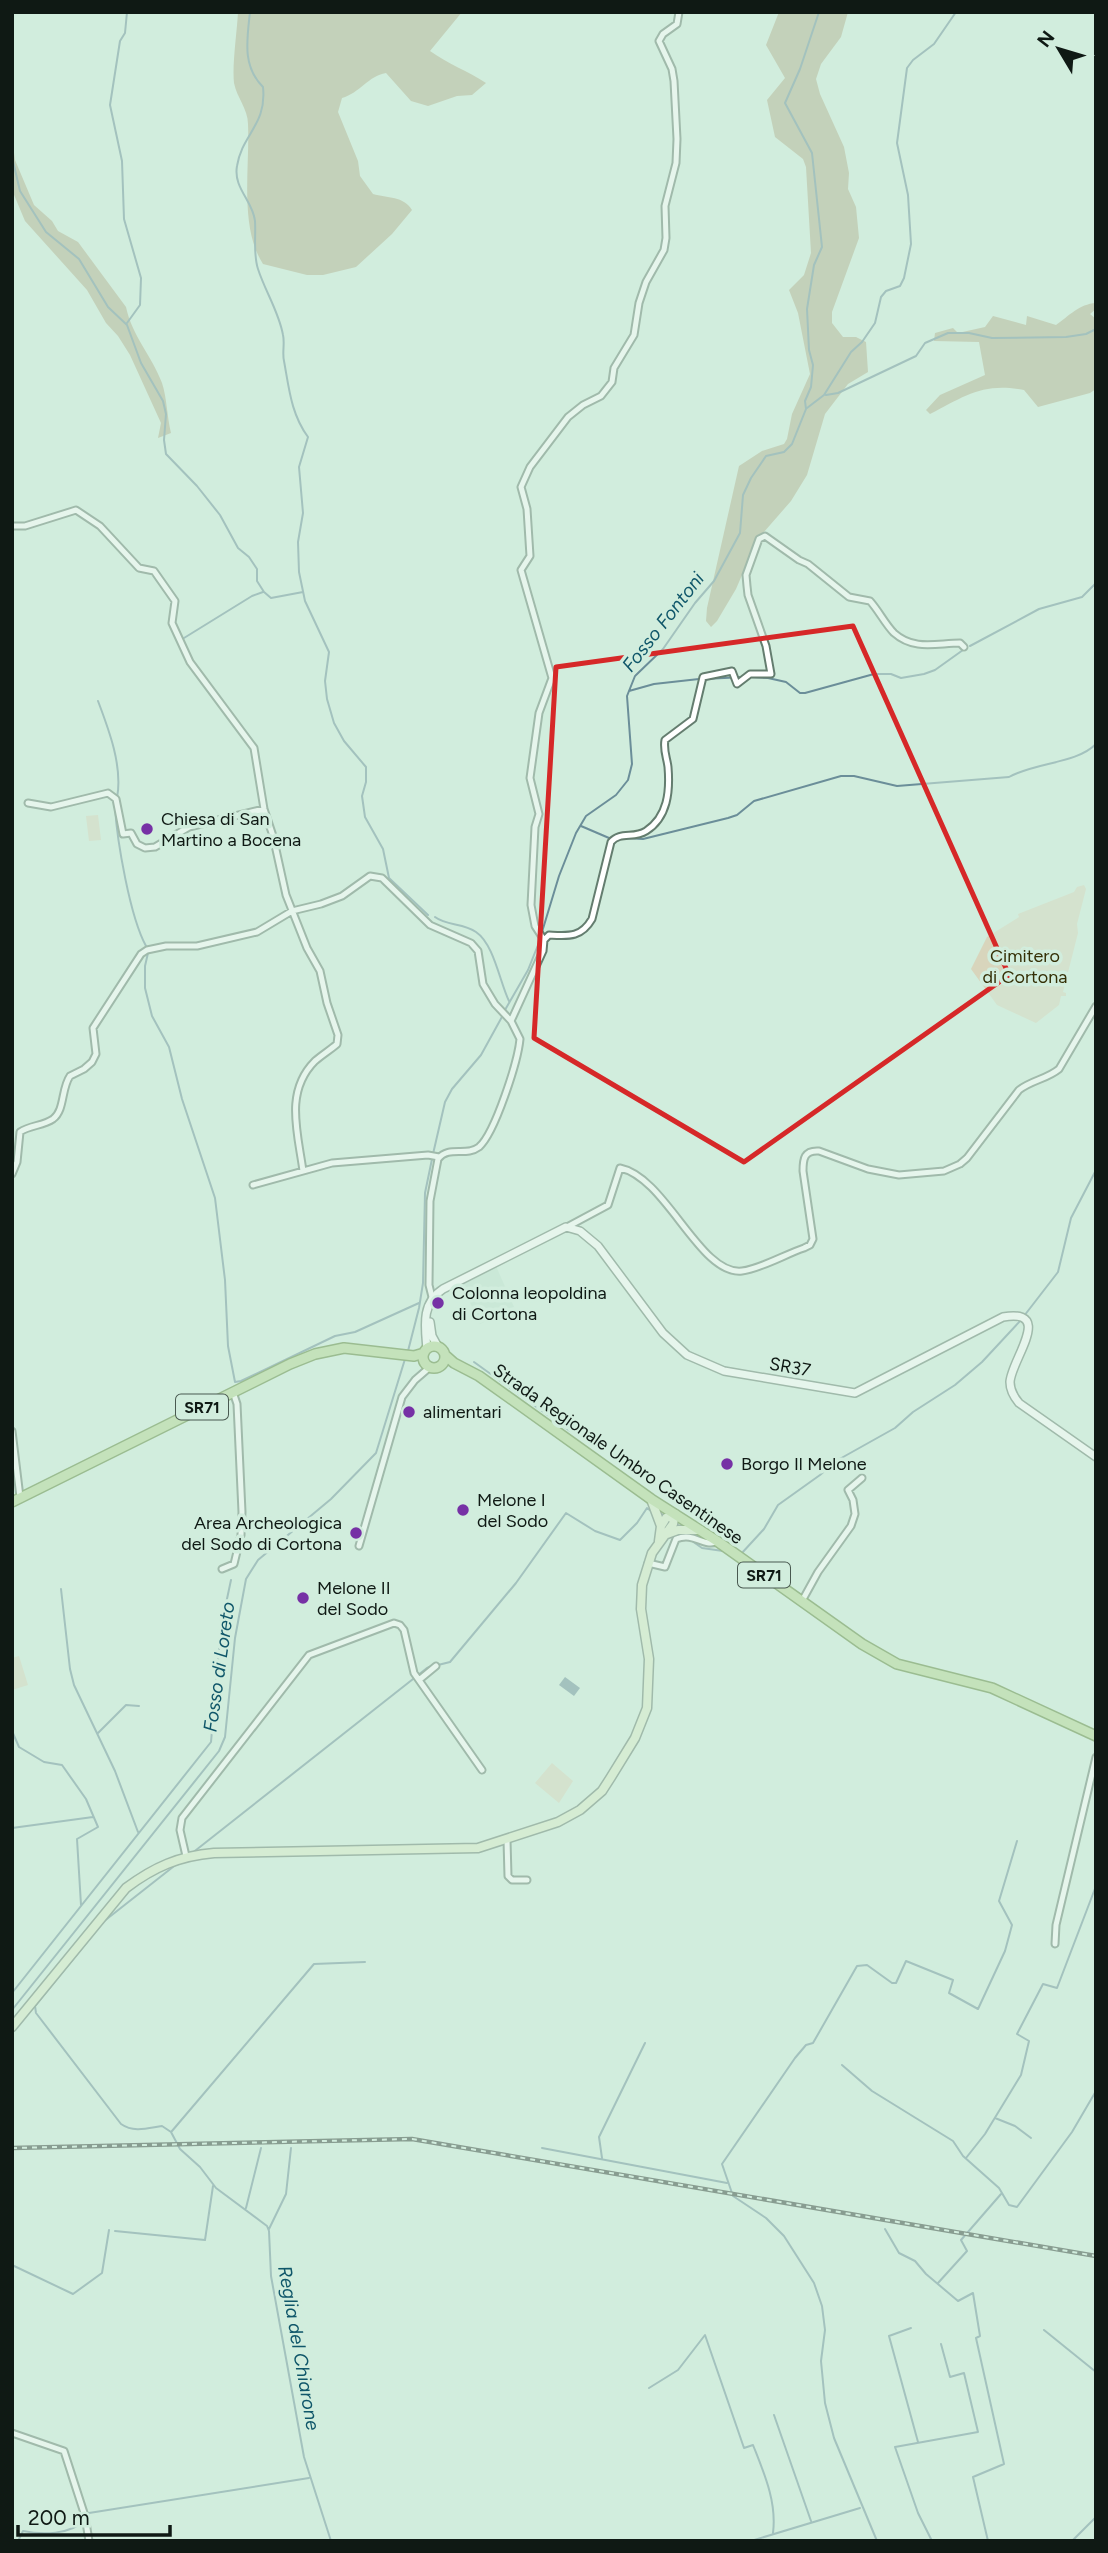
<svg xmlns="http://www.w3.org/2000/svg" width="1108" height="2553" viewBox="0 0 1108 2553" font-family="Figtree,sans-serif">
<style>
.built{fill:#c0e3d0}
.green{fill:#d8d5bc}
.forest{fill:#b2af90}
.water{fill:#6b8e99}
.lines{fill:none;stroke-linecap:round;stroke-linejoin:round}
.stream{stroke:#6b8e99;stroke-width:2}
.minor-casing{stroke:#647d6f;stroke-width:9}
.tertiary-casing{stroke:#647d6f;stroke-width:10}
.secondary-casing{stroke:#647d6f;stroke-width:11}
.primary-casing{stroke:#598236;stroke-width:12}
.minor{stroke:#fff;stroke-width:5}
.tertiary{stroke:#fff;stroke-width:7}
.secondary{stroke:#d9ebc8;stroke-width:8}
.primary{stroke:#b3d692;stroke-width:9}
.rail-casing{stroke:#2f3c35;stroke-width:4.5}
.rail{stroke:#d1eddd;stroke-width:2;stroke-dasharray:5;stroke-linecap:butt}
.marked{fill:none;stroke:#d62828;stroke-width:5;stroke-linejoin:round}
.poi-dot{fill:#7631a5;stroke:#d1eddd;stroke-width:2.5}
.labels{text-anchor:middle;dominant-baseline:central;stroke-width:7;stroke-linejoin:round;paint-order:stroke}
.shield{fill:#d1eddd;stroke:#495950;stroke-width:2}
.shield-label{font-size:16px;font-weight:bold;fill:#0f1914}
.poi-label{font-size:18px;fill:#0f1914;stroke:#d1eddd;text-anchor:start}
.park-label{font-size:18px;fill:#342f06;stroke:#d1eddd}
.street-label{font-size:18px;fill:#0f1914;stroke:#d1eddd}
.water-label{font-size:19px;font-style:italic;fill:#10576a;stroke:#d1eddd}
</style>
<rect width="100%" height="100%" fill="#d1eddd"/>
<path class="built" d="M496 1266 514 1307 480 1324 461 1283Z"/>
<path class="green" d="M98 815 101 840 89 841 86 816Z
M1084 885 1086 889 1077 924 1078 933 1063 992 1066 993V996H1061L1059 1005 1036 1023 997 1005 971 969 987 937 1019 917 1018 914 1074 892 1077 887Z
M19 1656 28 1685 12 1690V1658Z
M552 1763 573 1781 559 1803 535 1783Z"/>
<path class="forest" d="M238 12H462L430 51C448 64 468 71 486 83L472 95 457 96 428 106 411 101 386 73C368 76 360 93 342 98L338 112 358 161 360 176 373 194C387 198 404 196 412 210L392 234 356 267 323 275H307L263 264C239 227 250 167 248 124 248 109 237 98 234 83 232 65 237 32 238 12Z
M779 12H848L841 37 821 64 816 79 820 94 844 147 849 173 848 189 856 207 859 238 832 312V323L843 337H856L866 342 868 372 848 384 825 414 807 475 791 501 757 540 736 589 717 621 711 627 706 621 707 608 739 466 762 451 784 444 787 439 792 414 810 374 798 313 789 290 804 275 811 253 806 167 803 159 775 137 767 100 785 78 766 45Z
M12 138 15 160 34 205 52 221 58 231 78 242 126 307C132 336 152 356 162 383 167 398 167 417 171 433L158 438 161 423 130 355 118 336 106 323 87 290 25 221 12 190Z
M1096 303V309L1090 314 1096 319V389L1090 393 1038 407 1024 390C983 382 965 396 930 414L926 410 940 395 985 375 979 342 934 341 935 333 953 328 958 333 985 327 993 316 1026 325 1027 316 1056 325C1069 316 1079 304 1096 303Z"/>
<path class="water" d="M565 1677 580 1688 574 1696 559 1685Z"/>
<g class="lines">
<path class="stream" d="M250 12C247 40 242 66 263 87 267 125 242 134 237 166 233 188 253 201 255 221 256 237 253 254 258 269 265 291 279 312 283 335 285 343 282 353 284 361 289 388 291 414 308 437L299 467 303 513 298 542 299 572 305 601 329 652 325 681 327 699 334 723 344 741 366 767V782L362 796 365 817 383 849 389 878 428 915
M12 157 20 191 46 232 79 259 108 307 127 325 141 363 163 401 166 414 164 440 166 454 197 486 220 515 238 548 249 557 257 569V581L264 592 271 598 303 592
M127 323 140 305 141 278 124 219 122 161 110 105 120 41 125 33 127 12
M826 395 838 393 916 356 925 343 948 333H969L992 338 1066 337 1086 334 1096 329
M807 408 824 395 851 352 862 342 875 323 881 297 886 291 900 286 904 278 911 244 908 195 897 143 907 68 913 60 934 44 956 12
M184 638 252 596 263 592
M970 646 1039 609 1082 597 1096 583
M750 677 768 678 786 682 800 693H805L874 674H891L901 678 924 674 935 670 963 650
M704 679 744 677
M629 691 654 684 699 679
M98 701C109 730 123 767 117 798
M115 807C117 841 130 917 146 946
M581 826 609 838
M624 838 643 839 728 818 737 815 754 801 841 776H854L897 786 1009 777C1036 762 1076 764 1096 744
M435 917C447 926 463 923 476 932 494 944 500 983 509 1001
M542 932 559 876 576 833 586 816 616 795 628 780 632 764 627 696 635 676 663 649 695 603 714 581 740 533 743 495 751 478 766 456 784 452 792 444 806 409 805 401 811 387 813 365 809 350 807 309 814 265 822 247 812 153 785 103 800 69 819 12
M148 953 145 966V988L152 1016 169 1047 182 1099 215 1198 225 1280 228 1346 235 1382 241 1381 335 1336 355 1332 419 1303
M505 1010 528 970 540 940
M433 1154 445 1102 452 1089 481 1055 503 1015
M1024 1316 1058 1272 1071 1218 1096 1170
M408 1351 419 1308 423 1283 425 1193 432 1159
M474 1362 570 1431
M692 1541 702 1548 723 1551
M741 1554 764 1529 778 1505 820 1475 836 1461 895 1428 913 1412 955 1385 982 1362 1021 1320
M61 1589 70 1669 74 1685 115 1771 138 1832
M438 1665 450 1662 516 1583 566 1513 595 1531 620 1540 637 1523 647 1508 651 1511
M12 1731 19 1747 44 1762 62 1765 86 1799 98 1827 77 1839 81 1905
M98 1733 126 1705 139 1706
M12 1828 93 1817
M191 1854 427 1668 432 1666
M178 1863 103 1922 35 2006 36 2013 121 2124C134 2133 148 2128 162 2126L171 2132 180 2149 200 2167 216 2188 267 2226 269 2231 271 2276 304 2457 331 2541
M12 1993 211 1742 221 1627 231 1580
M12 2010 219 1751 225 1737 235 1638 246 1579 258 1560 331 1499 376 1453 405 1359
M842 2065 872 2091 953 2141 963 2156 999 2188 1009 2205 1017 2207 1072 2132 1096 2091
M995 2118 1015 2126 1031 2138
M172 2131 314 1964 365 1962
M542 2148 727 2183
M602 2158 599 2137 645 2043
M966 2158 985 2134 1021 2075 1029 2041 1017 2034 1043 1984 1057 1988 1096 1886
M246 2208 261 2148
M269 2229 286 2194 291 2148
M885 2229 899 2253 915 2261 926 2274 958 2301 973 2293 980 2336 976 2338 1004 2464 973 2477 988 2541
M115 2231 205 2240 213 2186
M12 2265 73 2294 102 2273 109 2230
M938 2283 967 2251 961 2240 1001 2194
M911 2328 889 2336 918 2442
M1044 2330 1096 2372
M649 2388 678 2370 705 2335 744 2448 753 2445C764 2473 777 2502 773 2533
M774 2415 811 2521
M88 2516 89 2513 309 2478
M18 2541 23 2531C42 2535 70 2535 85 2520
M751 2541 860 2508
M877 2541 834 2438 825 2403 821 2361 825 2330 822 2306 814 2283 784 2236 766 2218 733 2196 722 2164 795 2058 806 2045 813 2043 857 1966 867 1965 892 1983H896L906 1961 953 1980 949 1993 978 2009 1005 1951 1012 1925 999 1901 1017 1841
M932 2541 918 2513 895 2447 978 2432 964 2373 950 2377 941 2344
M1072 2541 1096 2517"/>
<g class="minor-casing">
<path id="minor" d="M12 526H25L76 510 100 526 139 568 154 571 175 601 172 623 190 662 254 748 264 809 273 836 286 895 307 948 320 971 327 1003 338 1035 337 1044C330 1050 322 1055 315 1061 284 1092 298 1133 303 1171
M28 803 51 807 108 793 116 799 123 834 131 833 137 844 145 848 155 847 189 827 264 809
M544 940 549 935C568 936 581 938 592 919L611 842C620 831 634 839 646 831 668 817 670 791 668 767 667 758 663 750 665 740L693 719 703 677 732 671 737 684 750 674H771L766 646 748 595 747 586 746 575 759 539 765 536 799 560 808 564 849 597 870 601C879 611 885 624 894 633 914 651 937 643 960 643L964 647
M511 1021 543 951 544 940 535 926 531 905 535 827 539 814 530 778 539 713 552 678 521 570 530 556 527 509 521 487 530 467 568 417 583 405 601 396 612 382 614 368 634 335 639 303 646 282 664 250 666 238 665 206 676 163 677 139 674 81 672 69 659 41 663 34 677 24 679 12
M12 1174 17 1162 20 1132C30 1125 43 1126 53 1119 65 1110 61 1089 70 1076L84 1069 92 1062 96 1054 93 1028 141 954 147 950 166 946H197L257 932 292 911 321 904 342 896 370 876 382 878 430 925 471 943 478 951 483 984 495 1004 511 1021 520 1039C518 1061 495 1133 479 1147 466 1157 449 1145 438 1159L430 1201 429 1285 432 1297
M253 1185 332 1163 428 1155 439 1157
M567 1227 608 1205 620 1168C666 1177 700 1276 742 1271 760 1269 786 1254 804 1248L810 1245 813 1239 803 1171C803 1159 804 1150 819 1151L868 1169 899 1175 944 1171 960 1164 967 1158 1019 1090C1032 1080 1047 1079 1059 1069L1096 1006
M12 1431 20 1497
M359 1546 402 1397 415 1380 430 1367
M648 1563 665 1567 676 1539C695 1532 702 1547 717 1542
M222 1569 234 1564 241 1535 242 1512 237 1404 233 1392
M802 1601 818 1572 851 1526 855 1514 853 1500 848 1490 862 1478
M419 1680 436 1666
M507 1840 508 1876 512 1880H527
M186 1856 180 1830 182 1818 309 1655 394 1623 400 1625 404 1630 414 1673 482 1770
M1055 1944 1056 1925 1096 1757
M12 2433 64 2451 85 2516 89 2541"/>
</g>
<g class="tertiary-casing">
<path id="tertiary" d="M430 1322 432 1336 438 1347
M427 1349C425 1326 421 1303 443 1289L566 1227 580 1231 598 1246 663 1333 687 1355 724 1371 855 1393 1003 1317C1055 1308 1011 1360 1010 1382 1010 1390 1014 1397 1019 1403L1096 1457"/>
</g>
<g class="secondary-casing">
<path id="secondary" d="M651 1499 661 1526
M667 1534 678 1530H700
M12 2027 126 1888C154 1867 179 1856 214 1853L478 1848 558 1822 580 1810 602 1791 611 1777 635 1738 647 1708 649 1659 641 1609 642 1585 652 1553 673 1524 675 1514 666 1518 661 1526 659 1541"/>
</g>
<g class="primary-casing">
<path id="primary" d="M423 1357a11 11 0 1 1 22 0a11 11 0 1 1-22 0Z
M445 1355 454 1363 479 1376 651 1499 717 1541 862 1644 897 1664 992 1688 1096 1736
M12 1502 290 1364 315 1354 344 1348 414 1356 424 1353"/>
</g>
<use href="#minor" class="minor"/>
<use href="#tertiary" class="tertiary"/>
<use href="#secondary" class="secondary"/>
<use href="#primary" class="primary"/>
<g class="rail-casing">
<path id="rail" d="M12 2148 412 2139 1096 2256"/>
</g>
<use href="#rail" class="rail"/>
</g>
<path d="M0 0H1108V2553H0ZM853 626 1009 975 744 1162 534 1038 556 667Z" fill="#d1eddd" fill-opacity=".55" fill-rule="evenodd"/>
<path class="marked" d="M853 626 1009 975 744 1162 534 1038 556 667Z"/>
<g class="poi-dot">
<circle cx="147" cy="829" r="7"/>
<circle cx="438" cy="1303" r="7"/>
<circle cx="409" cy="1412" r="7"/>
<circle cx="727" cy="1464" r="7"/>
<circle cx="463" cy="1510" r="7"/>
<circle cx="356" cy="1533" r="7"/>
<circle cx="303" cy="1598" r="7"/>
</g>
<g class="labels">
<g class="shield">
<rect x="176" y="1394.5" width="52" height="25" rx="5"/>
<rect x="738" y="1562.5" width="52" height="25" rx="5"/>
</g>
<g class="shield-label">
<text x="202" y="1407">SR71</text>
<text x="764" y="1575">SR71</text>
</g>
<g class="poi-label">
<text x="161" y="819">Chiesa di San<tspan x="161" dy="21">Martino a Bocena</tspan></text>
<text x="452" y="1293">Colonna leopoldina<tspan x="452" dy="21">di Cortona</tspan></text>
<text x="423" y="1412">alimentari</text>
<text x="741" y="1464">Borgo Il Melone</text>
<text x="477" y="1500">Melone I<tspan x="477" dy="21">del Sodo</tspan></text>
<text x="342" y="1523" text-anchor="end">Area Archeologica<tspan x="342" dy="21">del Sodo di Cortona</tspan></text>
<text x="317" y="1588">Melone II<tspan x="317" dy="21">del Sodo</tspan></text>
</g>
<g class="park-label">
<text x="1025" y="956">Cimitero<tspan x="1025" dy="21">di Cortona</tspan></text>
</g>
<g class="street-label">
<text transform="translate(790 1367) rotate(10)">SR37</text>
<text transform="translate(618 1454) rotate(35)">Strada Regionale Umbro Casentinese</text>
</g>
<g class="water-label">
<text transform="translate(663 622) rotate(-52)">Fosso Fontoni</text>
<text transform="translate(219 1667) rotate(-82)">Fosso di Loreto</text>
<text transform="translate(299 2348) rotate(80)">Reglia del Chiarone</text>
</g>
</g>
<rect width="1108" height="2553" fill="none" stroke="#0f1914" stroke-width="28"/>
<g transform="translate(1059 49) rotate(308)" stroke="#d1eddd" stroke-width="5" paint-order="stroke">
<path d="M0-5L12 26L0 18L-12 26Z" fill="#0f1914"/>
<text y="-10" font-size="19" font-weight="bold" text-anchor="middle" fill="#0f1914">N</text>
</g>
<path d="M18 2525v10h152v-10" fill="none" stroke="#0f1914" stroke-width="3.5"/>
<text x="28" y="2525" font-size="21" fill="#0f1914" stroke="#d1eddd" stroke-width="5" paint-order="stroke">200 m</text>
</svg>
